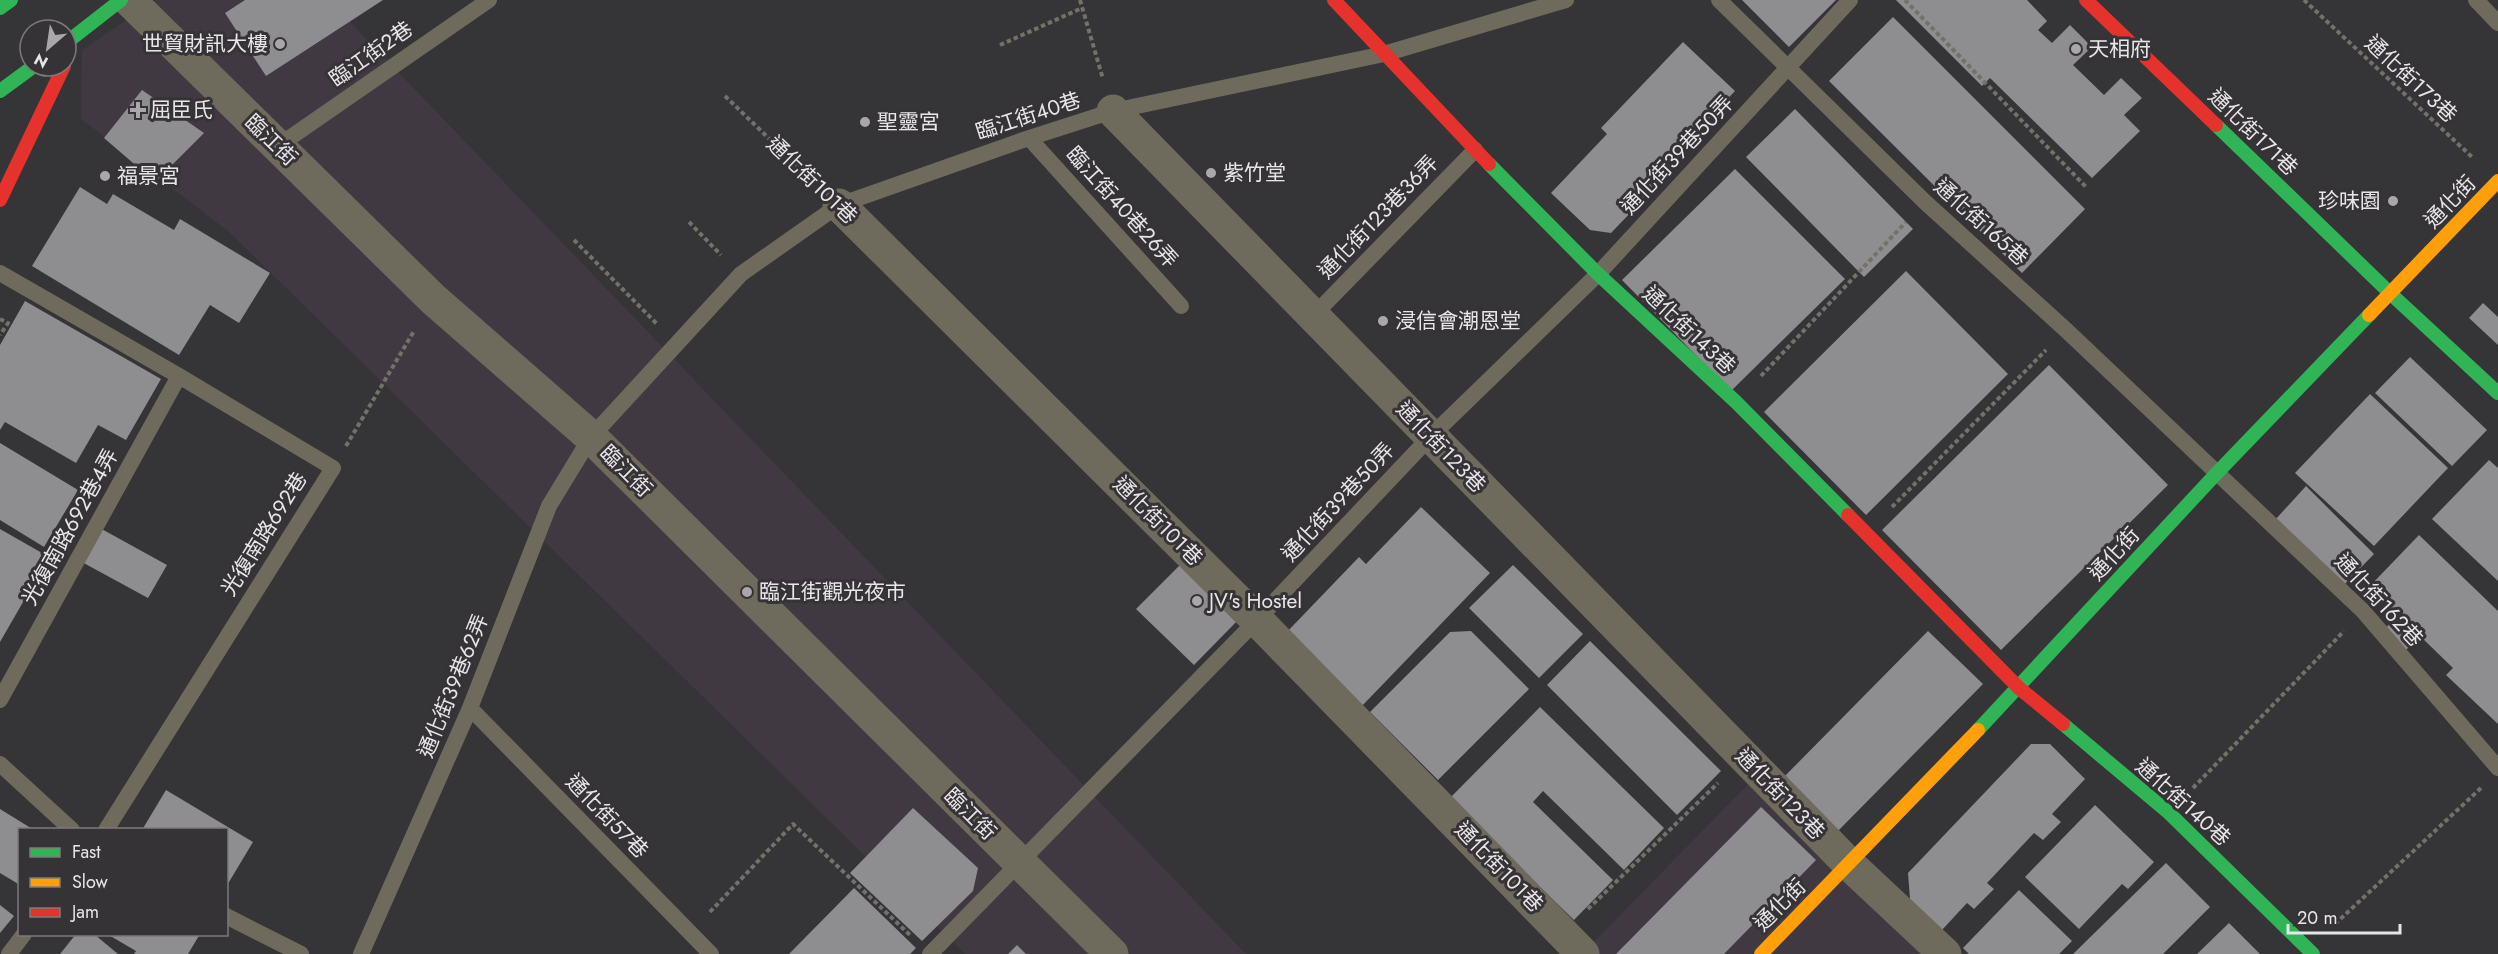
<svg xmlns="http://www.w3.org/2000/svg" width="2498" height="954" viewBox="0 0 2498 954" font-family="Jost,'Noto Sans TC',sans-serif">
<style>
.built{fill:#403942}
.building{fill:#8e8d8f}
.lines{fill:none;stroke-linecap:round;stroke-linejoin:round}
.path{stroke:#737169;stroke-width:4;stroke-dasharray:4.5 3;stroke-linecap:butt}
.lane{stroke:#6e6b5c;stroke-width:16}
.street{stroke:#6e6b5c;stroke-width:33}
.fast{stroke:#30b455;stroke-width:14}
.slow{stroke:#ff9f0a;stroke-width:14}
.jam{stroke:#e5322d;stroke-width:14}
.poi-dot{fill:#a9a7aa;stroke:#363337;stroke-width:2}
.labels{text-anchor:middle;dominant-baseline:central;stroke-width:6;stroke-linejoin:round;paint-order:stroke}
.poi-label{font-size:21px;fill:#e8e5e8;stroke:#363337;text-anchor:start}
.street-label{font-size:21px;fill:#e8e5e8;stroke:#363337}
</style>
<rect width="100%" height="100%" fill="#353436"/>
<path class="built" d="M156 0H329L1246 954H965L228 231 81 119 82 50Z
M1750 782 1927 954H1582Z"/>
<path class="building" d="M245 0H383L266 76 225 13Z
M1742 0H1836L1789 47Z
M1896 0H2027L2047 21 2038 30 2052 43 2070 25 2092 47 2073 65 2104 95 2121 78 2142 98 2124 115 2140 131 2092 178 1990 78 1982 86Z
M1893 17 2085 209 2022 273 1829 81Z
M1683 42 1735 91 1653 177 1659 183 1611 233 1590 230 1551 193 1607 134 1601 128Z
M142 90 204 133 155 182 104 138Z
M1795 109 1913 229 1864 277 1746 157Z
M1735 169 1845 279 1731 391 1622 280Z
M80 187 107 204 113 194 174 230 180 219 270 273 239 323 210 305 179 355 32 266Z
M1906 271 2008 374 1866 515 1764 412Z
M25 301 161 379 126 440 98 425 76 463 5 422 0 430V345Z
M2483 303 2498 317V345L2469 318Z
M2410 357 2487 430 2452 466 2375 393Z
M2049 365 2168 485 2001 650 1882 530Z
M2370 394 2448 468 2374 546 2295 473Z
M0 443 78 490 44 547 0 520Z
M2489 460 2498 468V581L2432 519Z
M2306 486 2374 554 2341 588 2274 521Z
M1421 507 1490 573 1361 707 1284 635 1359 557 1366 564Z
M98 527 167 565 148 598 80 561Z
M0 529 49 557 0 642Z
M2419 535 2498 611V724L2446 675 2453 668 2420 636 2404 652 2382 632 2398 615 2369 587Z
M1183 562 1241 617 1194 665 1136 609Z
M1513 565 1583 634 1539 678 1469 608Z
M1471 631 1529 689 1438 780 1370 712 1450 632Z
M1928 631 1983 684 1834 835 1779 782Z
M1590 641 1721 771 1677 815 1547 685Z
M1540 707 1664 828 1624 870 1543 791 1533 802 1613 880 1574 920 1449 799Z
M2031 744H2050L2085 779 2052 814 2061 822 2043 840 2034 833 1987 883 1994 889 1974 909 1967 903 1942 930 1910 899 1908 873Z
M166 790 253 842 226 887V830H142Z
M2095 805 2154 862 2128 889 2122 884 2079 929 2025 877Z
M1761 807 1816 860 1724 954H1616Z
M913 808 978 868 973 891 922 941 850 873Z
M0 809 34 830H20V885L0 873Z
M2166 863 2210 907 2163 954H2073Z
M854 888 916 948 910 954H789Z
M2019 890 2072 941 2059 954H1969L1963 948Z
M0 905 14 916 0 933Z
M2229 923 2260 954H2197Z
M76 934H94L118 954H60Z
M107 934H200L188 954H134L136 951Z
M1017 945 1026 954H1008Z"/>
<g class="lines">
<path class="path" d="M1080 0 1103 79
M1905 0 2086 187
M2304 0 2472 157
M1000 45 1082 8
M725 96 814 182
M689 222 721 255
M574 240 657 324
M0 319 8 323 0 335
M1761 376 1906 222
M346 446 414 331
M1892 507 2046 350
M2193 788 2344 631
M1588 909 1718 783
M710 912 793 824 911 936
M2335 924 2481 788"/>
<path class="lane" d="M1719 0 1925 202 2066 330 2363 611 2498 768
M2476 0 2498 23
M1029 138 1181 306
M278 146 489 0
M0 273 179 376 333 468 106 830
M1313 316 1475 150
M0 700 179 376
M470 708 711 954
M0 764 72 830
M226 916 301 954
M9 954 24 934
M361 954 470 708 549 506 591 437 741 274 839 205 1029 138 1113 111 1384 54 1566 0
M930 954 1257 620 1431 436 1598 274 1850 0"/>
<path class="street" d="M129 0 433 299 591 437 1112 954
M1113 111 1850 865 1945 954
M839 205 1257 620 1583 954"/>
<path class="fast" d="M0 8 11 0
M66 43 121 0
M0 91 34 66
M2216 125 2391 294 2498 393
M1489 164 1598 274 1736 402 1848 515
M2063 724 2169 813 2313 954
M1978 730 2215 475 2369 315"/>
<path class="slow" d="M2369 315 2498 181
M1761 954 1978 730"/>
<path class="jam" d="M1334 0 1489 164
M2086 0 2216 125
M0 200 64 66
M1848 515 2019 688 2063 724"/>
</g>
<g class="poi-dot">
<circle cx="280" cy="44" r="6"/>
<circle cx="2076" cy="49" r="6"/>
<path d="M135 101h6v6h6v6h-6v6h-6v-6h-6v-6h6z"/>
<circle cx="865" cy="122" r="6"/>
<circle cx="1211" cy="173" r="6"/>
<circle cx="105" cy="176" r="6"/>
<circle cx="2393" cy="201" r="6"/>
<circle cx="1383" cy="321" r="6"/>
<circle cx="747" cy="592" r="6"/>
<circle cx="1197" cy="601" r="6"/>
</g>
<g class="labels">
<g class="poi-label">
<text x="268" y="44" text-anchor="end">世貿財訊大樓</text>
<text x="2088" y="49">天相府</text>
<text x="150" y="110">屈臣氏</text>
<text x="877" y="122">聖靈宮</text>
<text x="1223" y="173">紫竹堂</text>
<text x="117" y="176">福景宮</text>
<text x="2381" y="201" text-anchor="end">珍味園</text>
<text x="1395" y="321">浸信會潮恩堂</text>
<text x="759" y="592">臨江街觀光夜市</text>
<text x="1209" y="601">JV's Hostel</text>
</g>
<g class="street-label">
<text transform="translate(371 54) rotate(-35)">臨江街2巷</text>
<text transform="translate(2411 79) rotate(43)">通化街173巷</text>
<text transform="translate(1028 116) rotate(-18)">臨江街40巷</text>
<text transform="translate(2253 132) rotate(44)">通化街171巷</text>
<text transform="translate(271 140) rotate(44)">臨江街</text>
<text transform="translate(1677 155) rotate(-47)">通化街39巷50弄</text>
<text transform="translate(812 180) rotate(44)">通化街101巷</text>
<text transform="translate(2450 202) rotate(-46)">通化街</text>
<text transform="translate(1122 207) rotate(48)">臨江街40巷26弄</text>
<text transform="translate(1378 217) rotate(-46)">通化街123巷36弄</text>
<text transform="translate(1981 222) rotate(42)">通化街165巷</text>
<text transform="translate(1689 330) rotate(43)">通化街143巷</text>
<text transform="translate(1441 447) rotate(46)">通化街123巷</text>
<text transform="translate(626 471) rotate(45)">臨江街</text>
<text transform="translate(1338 502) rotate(-47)">通化街39巷50弄</text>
<text transform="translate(1158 521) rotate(45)">通化街101巷</text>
<text transform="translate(70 527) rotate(-61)">光復南路692巷4弄</text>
<text transform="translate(264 534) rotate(-58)">光復南路692巷</text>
<text transform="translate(2114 554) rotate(-47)">通化街</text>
<text transform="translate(2379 600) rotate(47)">通化街162巷</text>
<text transform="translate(453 686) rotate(-68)">通化街39巷62弄</text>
<text transform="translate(1780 794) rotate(46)">通化街123巷</text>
<text transform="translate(2183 802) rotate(42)">通化街140巷</text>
<text transform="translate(970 814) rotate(45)">臨江街</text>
<text transform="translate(607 816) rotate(46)">通化街57巷</text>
<text transform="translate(1499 867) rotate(46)">通化街101巷</text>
<text transform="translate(1780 905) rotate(-45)">通化街</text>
</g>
</g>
<rect x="18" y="828" width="210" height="108" fill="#363337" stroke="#7d7a7e" stroke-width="1.5"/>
<rect x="30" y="848" width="30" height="9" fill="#30b455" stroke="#7d7a7e" stroke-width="1.5"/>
<text x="72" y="858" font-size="18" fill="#e8e5e8">Fast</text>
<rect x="30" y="878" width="30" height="9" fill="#ff9f0a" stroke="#7d7a7e" stroke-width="1.5"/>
<text x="72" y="888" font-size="18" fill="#e8e5e8">Slow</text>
<rect x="30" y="908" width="30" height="9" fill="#e5322d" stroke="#7d7a7e" stroke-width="1.5"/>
<text x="72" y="918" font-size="18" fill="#e8e5e8">Jam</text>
<g transform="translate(48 48) rotate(209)"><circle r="28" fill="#363337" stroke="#7d7a7e" stroke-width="1.5"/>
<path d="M0-4.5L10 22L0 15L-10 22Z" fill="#a9a7aa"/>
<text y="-9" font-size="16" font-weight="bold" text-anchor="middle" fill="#e8e5e8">N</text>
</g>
<path d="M2288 924v9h112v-9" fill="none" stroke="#e8e5e8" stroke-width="3"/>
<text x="2297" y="924" font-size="18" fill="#e8e5e8" stroke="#363337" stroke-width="4.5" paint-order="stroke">20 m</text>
</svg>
